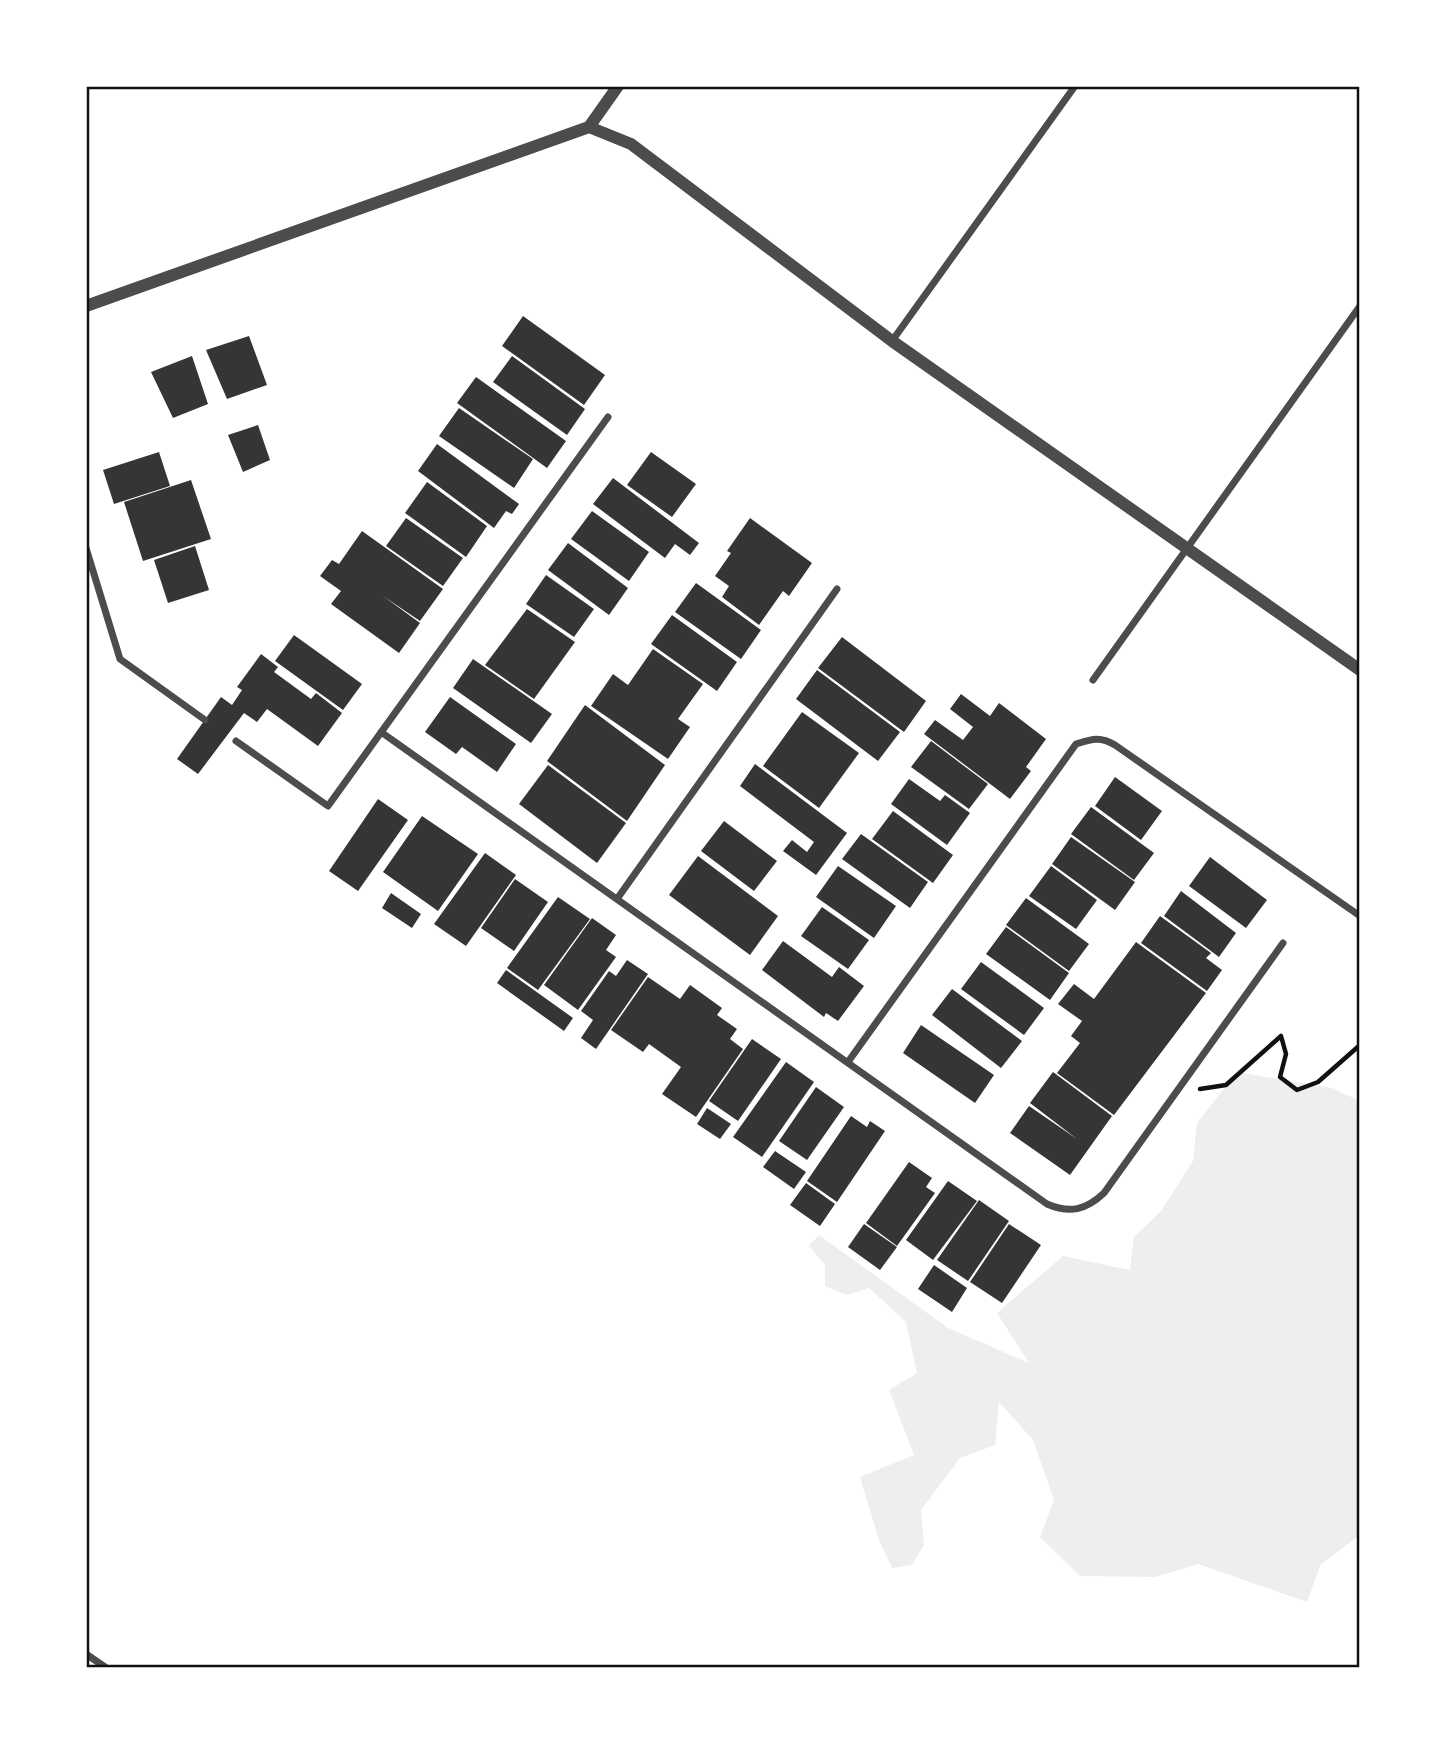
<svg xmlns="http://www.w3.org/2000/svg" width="1446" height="1753" viewBox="0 0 1446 1753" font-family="Figtree,sans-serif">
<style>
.green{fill:#eee}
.building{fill:#353535}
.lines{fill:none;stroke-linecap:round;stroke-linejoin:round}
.path{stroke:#111;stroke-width:4.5}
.minor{stroke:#4c4c4c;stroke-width:7}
.tertiary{stroke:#4c4c4c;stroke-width:12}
.neatline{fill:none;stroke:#111;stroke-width:2.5}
</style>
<rect width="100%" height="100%" fill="#fff"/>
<path class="green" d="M1237 1072 1332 1088 1360 1101V1535L1321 1564 1307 1602 1198 1564 1156 1577 1080 1576 1040 1537 1054 1500 1033 1440 999 1402 995 1445 960 1458 921 1510 924 1545 912 1565 892 1568 879 1540 860 1477 914 1455 889 1390 917 1373 906 1322 869 1288 847 1295 825 1286V1265L809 1246 819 1235 948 1328 1029 1363 997 1313 1063 1256 1130 1270 1134 1237 1161 1211 1193 1161 1197 1123Z"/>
<path class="building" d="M523 316 605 375 584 405 502 346Z
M249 336 267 385 227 399 206 350Z
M192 356 208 404 173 418 151 372Z
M512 356 585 409 567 435 493 382Z
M476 377 566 441 547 468 457 403Z
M459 408 533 459 514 488 439 436Z
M258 425 270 460 243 472 228 435Z
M437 444 519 504 512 514 506 511 494 528 418 471Z
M159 452 170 486 114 504 103 470Z
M651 452 696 484 672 517 627 485Z
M613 478 699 543 690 555 675 544 665 558 593 504Z
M191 480 211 539 143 561 124 502Z
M427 482 487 526 466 557 405 513Z
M592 511 649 552 629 581 571 539Z
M406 518 463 558 443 586 386 546Z
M750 518 812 563 789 596 783 591 759 625 722 597 729 586 715 576 731 553 727 551Z
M362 531 443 589 420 621 383 596 420 623 399 653 331 604 341 591 320 576 332 560 339 564Z
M568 543 628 588 609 615 548 570Z
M195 546 209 590 168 603 154 560Z
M546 575 594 609 574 637 526 604Z
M696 583 761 630 741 659 675 612Z
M527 609 575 642 534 699 485 665Z
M672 615 737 662 717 691 651 644Z
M294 635 362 684 343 710 275 661Z
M842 637 926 701 904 732 818 668Z
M653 649 703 684 678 719 690 727 668 759 591 706 613 674 628 685Z
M261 654 278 667 274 672 311 699 316 693 342 713 318 746 267 709 257 722 244 713 198 774 177 759 221 697 232 705 242 690 237 687Z
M473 659 552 714 531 743 453 688Z
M817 670 900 732 878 761 796 699Z
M961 694 990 716 999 703 1046 739 1026 767 1031 771 1010 799 924 734 935 720 963 740 973 727 950 709Z
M450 697 516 744 497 772 462 747 456 754 425 732Z
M585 705 665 765 627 821 547 761Z
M802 712 859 753 819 808 763 766Z
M931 741 988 784 969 809 911 767Z
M755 764 847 833 816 875 783 851 792 840 807 852 814 842 740 786Z
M548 765 626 823 597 863 519 804Z
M1115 777 1162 811 1141 840 1095 806Z
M909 779 940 801 945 795 970 813 947 845 891 804Z
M378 799 408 820 358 891 329 871Z
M1091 807 1154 853 1134 880 1071 834Z
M893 811 953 855 933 883 872 839Z
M422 816 478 854 438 911 383 872Z
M724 821 777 861 754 891 701 851Z
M861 834 928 882 910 908 842 859Z
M1071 837 1135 882 1115 910 1052 864Z
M485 853 516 875 466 946 434 924Z
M698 856 778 916 750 955 669 895Z
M1210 857 1267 900 1246 928 1189 886Z
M838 866 896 906 874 938 816 897Z
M1051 866 1097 900 1076 929 1029 896Z
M515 879 548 902 514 951 481 928Z
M1181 891 1236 933 1219 957 1164 916Z
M391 893 421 914 412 928 382 908Z
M558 897 590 919 538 990 507 968Z
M1026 898 1089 944 1069 971 1006 925Z
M822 907 869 940 848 969 801 936Z
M1160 916 1211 953 1206 958 1222 970 1207 991 1141 943Z
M592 918 616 935 606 950 616 957 578 1010 544 985Z
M1006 927 1069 973 1050 1000 986 954Z
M783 941 832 977 839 967 864 986 838 1021 826 1013 824 1017 762 970Z
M1136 942 1206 993 1114 1115 1057 1073 1080 1043 1071 1036 1082 1021 1058 1004 1074 984 1094 999Z
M627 960 648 974 596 1049 581 1038 593 1020 581 1011 609 971 616 976Z
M981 962 1044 1008 1024 1035 961 989Z
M506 970 573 1018 564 1031 497 983Z
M648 977 680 999 690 985 722 1008 717 1015 737 1029 730 1039 743 1049 696 1117 662 1094 681 1067 649 1044 643 1052 611 1030Z
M952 989 1022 1041 1001 1068 932 1015Z
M921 1025 994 1075 975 1103 903 1053Z
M752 1039 781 1059 738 1121 709 1101Z
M786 1062 814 1082 762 1157 733 1137Z
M1053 1072 1112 1116 1070 1175 1010 1133 1029 1106 1077 1139 1030 1103Z
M816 1087 844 1107 807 1160 779 1141Z
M707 1108 731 1124 720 1139 697 1124Z
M851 1116 867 1127 870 1121 885 1131 837 1202 807 1181Z
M775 1151 806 1172 794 1189 763 1167Z
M909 1162 932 1178 926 1187 935 1193 897 1246 866 1223Z
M948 1181 977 1201 933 1260 906 1240Z
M806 1183 835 1204 820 1226 790 1205Z
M979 1200 1009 1221 968 1281 937 1260Z
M864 1224 897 1247 880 1270 848 1247Z
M1009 1224 1041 1245 1002 1303 970 1282Z
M934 1265 967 1288 952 1312 918 1289Z"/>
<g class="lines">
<path class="path" d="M1200 1089 1226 1085 1281 1036 1286 1054 1280 1077 1297 1090 1318 1082 1360 1045"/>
<path class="minor" d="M892 341 1075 86
M86 548 120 659 205 720
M1093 680 1360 306
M381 732 1047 1204C1070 1214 1086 1210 1104 1193L1283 943
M236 741 328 806 608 417
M617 899 837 589
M848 1062 1076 744C1092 739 1100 736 1115 745L1360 916
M86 1654 105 1667"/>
<path class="tertiary" d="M589 127 631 144 892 341 1360 670
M86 306 589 127 618 86"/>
</g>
<rect width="1446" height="1753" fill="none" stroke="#ffffff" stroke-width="175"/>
<rect x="88" y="88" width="1270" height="1578" class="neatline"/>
</svg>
